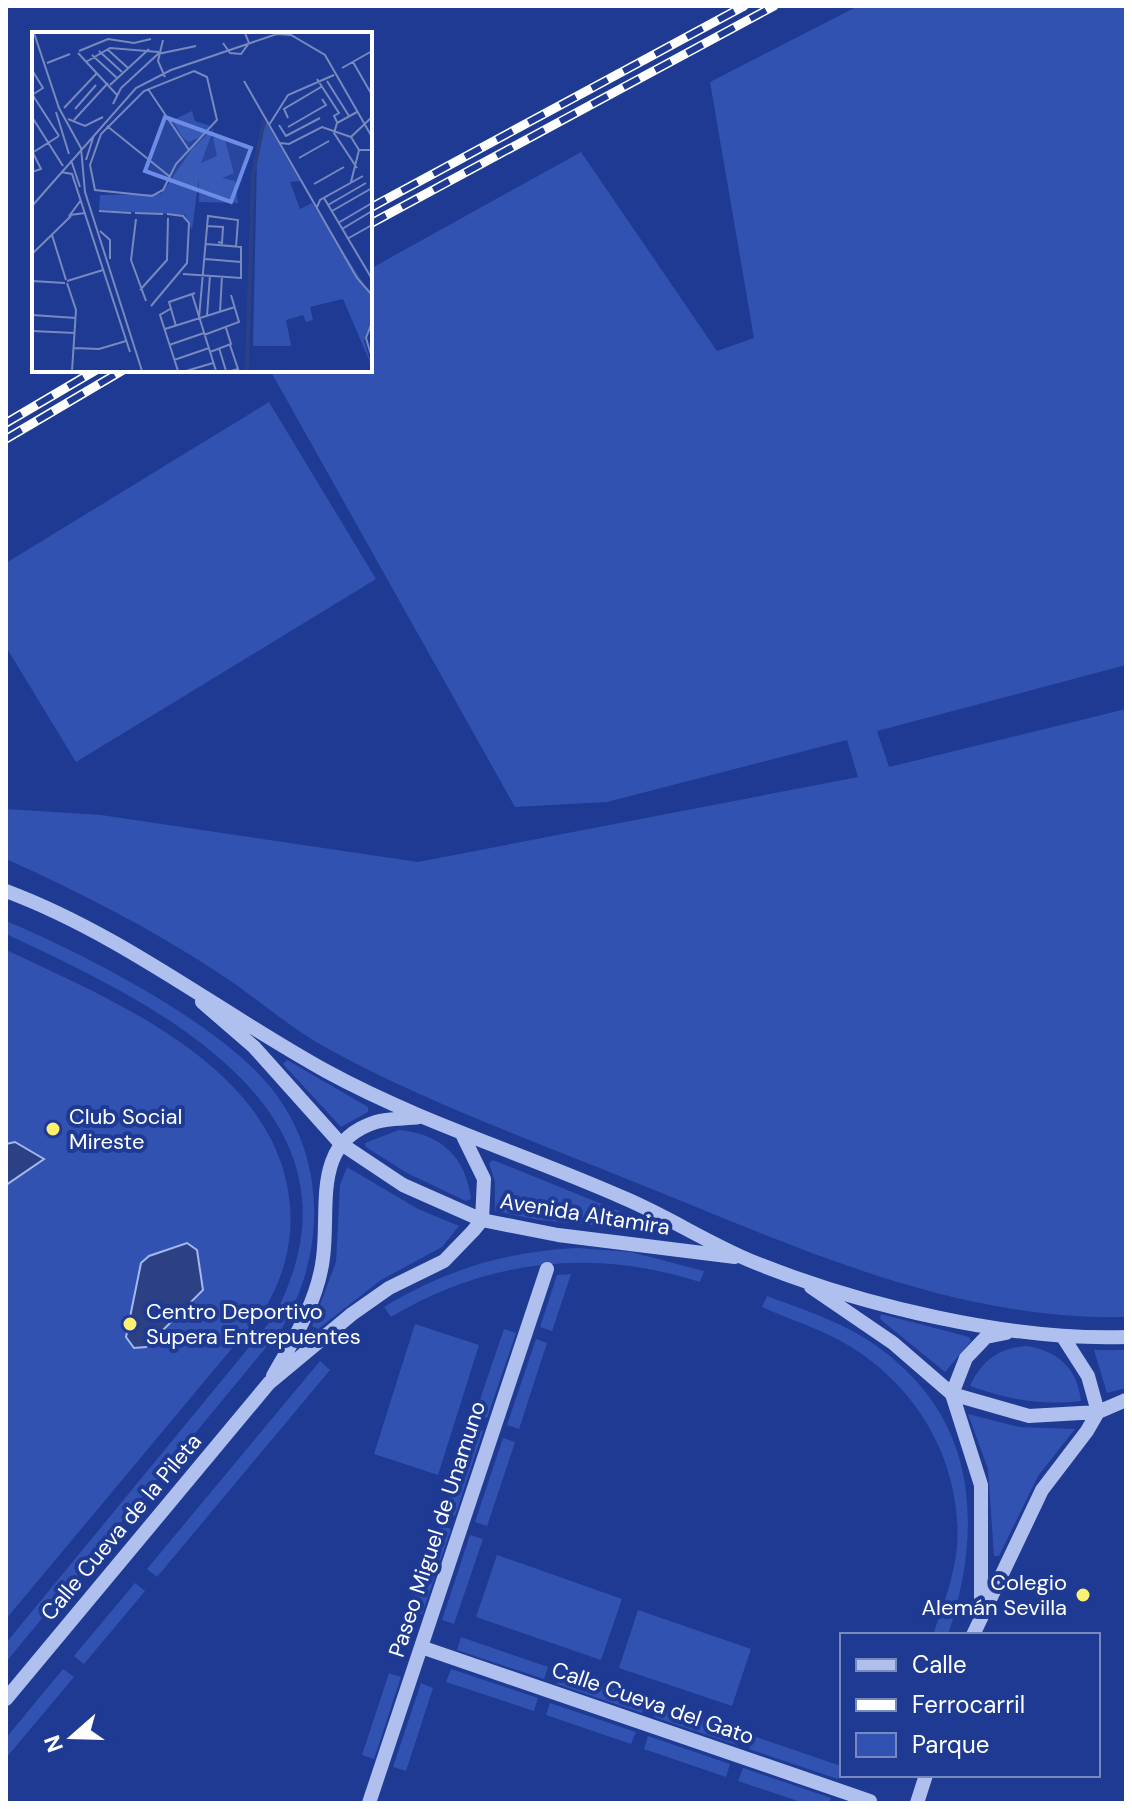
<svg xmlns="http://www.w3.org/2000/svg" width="1132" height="1809" viewBox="0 0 1132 1809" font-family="'DM Sans',sans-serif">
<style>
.green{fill:#3252b1}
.water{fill:#2c4184;stroke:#a3b8f0;stroke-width:2}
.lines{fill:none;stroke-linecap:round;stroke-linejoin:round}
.minor{stroke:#b0c0ee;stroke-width:14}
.rail-casing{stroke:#fff;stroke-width:9}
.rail{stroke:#1e3a93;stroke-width:6;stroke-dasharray:18;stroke-linecap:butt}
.poi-dot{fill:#fdf06f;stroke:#1e3a93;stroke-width:3}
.labels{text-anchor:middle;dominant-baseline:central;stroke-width:8;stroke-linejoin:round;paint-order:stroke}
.poi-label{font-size:22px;fill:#fff;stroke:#1e3a93;text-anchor:start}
.street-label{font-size:22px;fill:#fff;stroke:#1e3a93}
.inset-river{fill:none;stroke:#2c4184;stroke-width:4}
.inset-road{fill:none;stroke:#7889be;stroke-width:2}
.view{fill:#6c8ce6;fill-opacity:0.15;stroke:#6c8ce6;stroke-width:4}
.inset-edge{fill:none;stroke:#fff;stroke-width:4}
</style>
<rect width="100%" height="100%" fill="#1e3a93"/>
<path class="green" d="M858 6H1126V665L877 731 889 767 1126 709V1317C949 1321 788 1243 627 1179 524 1137 420 1100 323 1046 286 1025 253 995 217 972 150 928 80 892 6 859V809L101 815 418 862 858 777 847 740 607 802 515 807 270 370H370V269L581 152 717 351 754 338 710 82Z
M269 402 376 579 76 762 6 647V563Z
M6 921C83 953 221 1024 272 1089 327 1159 326 1253 282 1328L6 1662V1643L273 1318C384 1113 159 1005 6 934Z
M6 950C115 1001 279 1068 290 1206 293 1243 283 1279 264 1310L6 1619Z
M287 1060 368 1107V1112L341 1127 283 1064Z
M399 1130C441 1134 466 1157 471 1199L466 1201 407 1173 366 1147 365 1143Z
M493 1160 656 1226 654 1231 539 1220 495 1211V1182L489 1163Z
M347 1167 418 1209 459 1226 442 1247 381 1280 318 1329 312 1326 336 1262 340 1185Z
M578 1248 631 1252 704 1271 700 1282C593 1248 488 1259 391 1317L384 1307C445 1270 507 1251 578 1248Z
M571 1274 552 1331 540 1327 557 1275Z
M767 1296C799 1308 833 1319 863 1337 976 1408 986 1518 948 1635H933C943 1606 954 1577 957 1547 963 1459 913 1378 835 1338 812 1326 786 1318 762 1307Z
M881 1314 969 1337 971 1341 945 1372 880 1319Z
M415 1324 479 1345 438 1475 374 1454Z
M504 1329 516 1333 487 1418 475 1414Z
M536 1339 547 1343 519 1429 507 1425Z
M1027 1346C1058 1351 1078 1369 1081 1401 1041 1406 1007 1399 970 1386 982 1360 999 1348 1027 1346Z
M1094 1350H1126V1388L1107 1393Z
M320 1361 330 1370 157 1577 147 1569Z
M968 1414 1019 1427 1075 1429 1038 1476 999 1556H994L988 1469Z
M471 1427 483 1431 455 1516 443 1512Z
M503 1438 515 1442 487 1526 475 1522Z
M439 1525 451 1529 422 1614 410 1609Z
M470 1535 483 1539 454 1624 442 1620Z
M497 1555 622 1599 601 1660 476 1617Z
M135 1583 145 1591 84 1664 74 1656Z
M638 1610 751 1649 732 1706 619 1668Z
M461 1637 548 1667 544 1679 457 1650Z
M63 1669 74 1677 6 1758V1738Z
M451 1669 538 1698 534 1711 446 1682Z
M561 1671 646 1700 642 1713 557 1684Z
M389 1673 401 1677 374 1759 362 1755Z
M421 1683 433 1688 406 1771 393 1767Z
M550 1703 636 1732 631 1744 546 1715Z
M658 1704 741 1732 737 1745 654 1717Z
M648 1736 730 1764 726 1777 644 1749Z
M753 1736 841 1766 838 1779 749 1749Z
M743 1768 831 1798 829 1803H804L738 1781Z"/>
<path class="water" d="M15 1142 44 1159 6 1185V1144Z
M187 1243 197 1250 203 1290 146 1347 134 1348 126 1337 141 1263 149 1256Z"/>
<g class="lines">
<path class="minor" d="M6 891C121 934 219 1012 326 1071 421 1123 525 1154 624 1198 669 1217 711 1245 756 1263 864 1306 1010 1341 1126 1337
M202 1002 254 1047 340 1143 403 1185 482 1220 558 1235 735 1257
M811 1287 893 1343 952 1394 1029 1416 1098 1412 1126 1400
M273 1376C294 1339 318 1300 323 1258 330 1207 311 1142 376 1122 389 1118 405 1119 419 1117
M981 1609V1485L952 1394 966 1358 986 1337 1006 1333
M973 1635 1042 1490 1087 1431 1098 1412 1088 1376 1063 1337
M421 1647 870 1801
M6 1699 269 1383 352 1314 389 1288 444 1261 473 1231 482 1220 484 1179 463 1136
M369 1803 547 1269
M917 1803 926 1775"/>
<g class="rail-casing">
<path id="rail" d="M370 208 744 6
M370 224 774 6
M6 423 96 370
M6 439 123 370"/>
</g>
<use href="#rail" class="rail"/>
</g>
<g class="poi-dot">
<circle cx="53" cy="1129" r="8"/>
<circle cx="130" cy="1324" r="8"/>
<circle cx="1083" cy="1595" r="8"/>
</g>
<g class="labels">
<g class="poi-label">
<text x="69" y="1116">Club Social<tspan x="69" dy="25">Mireste</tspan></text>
<text x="146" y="1311">Centro Deportivo<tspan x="146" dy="25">Supera Entrepuentes</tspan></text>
<text x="1067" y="1582" text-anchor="end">Colegio<tspan x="1067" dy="25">Alemán Sevilla</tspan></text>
</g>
<g class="street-label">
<text transform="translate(585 1214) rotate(9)">Avenida Altamira</text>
<text transform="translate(121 1527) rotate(-50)">Calle Cueva de la Pileta</text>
<text transform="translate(437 1529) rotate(-72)">Paseo Miguel de Unamuno</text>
<text transform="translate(653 1703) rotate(19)">Calle Cueva del Gato</text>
</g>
</g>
<g transform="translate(32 32)">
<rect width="340" height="340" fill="#1e3a93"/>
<path d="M135 79 141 88 160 79 163 89 179 94 184 86 181 93 172 103 157 110 151 106ZM234 90 268 149 258 150 268 177 280 171 340 265V288L332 308 340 335 311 267 278 275 281 288 274 290 271 283 254 288 259 314H221L225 126ZM182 96 169 131 185 124 181 106 192 104 202 141 190 146 203 149 206 171 167 170V145L160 198 153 183 67 178 68 163 129 162 160 117Z" fill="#3252b1"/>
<path class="inset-river" d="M215 339 221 142 232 88"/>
<path class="inset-road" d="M2 1 27 76 49 116 53 160 110 339M131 8 126 29 133 45M191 11 198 21 209 22 217 11 213 1M75 17 96 36M47 19 76 7 102 11 119 7M67 19 90 40M46 21 85 63M60 23 85 46M54 30 78 16 127 20M321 30 340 63M15 31 38 22M310 36 340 19M0 38 11 56 0 63M162 39 175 45 185 88 144 132 131 158 120 164 63 158 58 133 69 102 112 59ZM285 47 307 81 302 84 305 90M212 49 325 246 340 263M295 49 317 84M78 53 117 17M116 57 157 118M0 62 27 104M81 72 89 56 126 22 164 14M32 76 65 41M43 77 64 53M24 80 37 122M0 85 31 134M340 85 319 105 327 118H340M256 86 252 77 289 55M36 87 53 94 71 85M42 88 76 51M237 93 256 63 302 43M247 93 254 104 288 86M75 94 137 144M256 95 294 73 290 67M248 111 257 112 290 95 319 105M0 121 27 104M267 126 297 109M39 128 48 155M54 128 62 103M325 136 302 101 305 91 325 80M0 140 9 137 1 121M29 140 40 142 98 320M319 150 327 118M282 152 312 135M292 166 340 247M49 168 38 183 53 181M296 173 334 151M0 174 104 56 139 38 245 2 259 3 293 23 340 105M285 175 288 168 331 144M67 179 99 181M300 179 340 156M103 181 131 182M104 187 99 228 114 269M306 191 340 171M175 194 191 195 190 211 186 210M310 197 340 179M68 199 78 208V227M20 203 34 248M315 207 340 193M0 222 39 184M173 227 209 230M151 242 209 246V215L174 212M0 249 33 251M35 249 71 238M35 251 44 278 40 339M108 258 135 228 136 186M160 262 184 339M119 274 155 231 157 191 151 184 135 182M138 277 128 283 146 339M188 280 190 244M0 283 44 286M175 284 178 243M167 286 176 184 206 188 204 215M340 290 334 306 340 326M144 294 137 270 163 261M133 297 203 275M0 299 43 301M172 303 207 290 199 263M137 313 172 301M198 313 206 337 199 339M42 316 67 317 94 309M187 316 194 339M178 320 199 312 194 296M142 328 177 316M154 339 181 331"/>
<path class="view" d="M133 85 219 116 199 170 113 139Z"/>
<rect width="340" height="340" class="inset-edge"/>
</g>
<rect width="1132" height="1809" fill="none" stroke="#ffffff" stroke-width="16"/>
<rect x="840" y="1633" width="260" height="144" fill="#1e3a93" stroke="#7889be" stroke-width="2"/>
<rect x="856" y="1659" width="40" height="12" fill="#b0c0ee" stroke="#7889be" stroke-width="2"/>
<text x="912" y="1673" font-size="24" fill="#ffffff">Calle</text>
<rect x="856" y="1699" width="40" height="12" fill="#ffffff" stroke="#7889be" stroke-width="2"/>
<text x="912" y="1713" font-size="24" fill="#ffffff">Ferrocarril</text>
<rect x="856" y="1733" width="40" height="24" fill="#3252b1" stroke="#7889be" stroke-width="2"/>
<text x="912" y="1753" font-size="24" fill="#ffffff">Parque</text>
<g transform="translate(72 1737) rotate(250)" stroke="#1e3a93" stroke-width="6" paint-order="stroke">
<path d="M0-6L14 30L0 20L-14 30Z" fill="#ffffff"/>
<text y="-12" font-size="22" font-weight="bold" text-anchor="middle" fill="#ffffff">N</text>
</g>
</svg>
